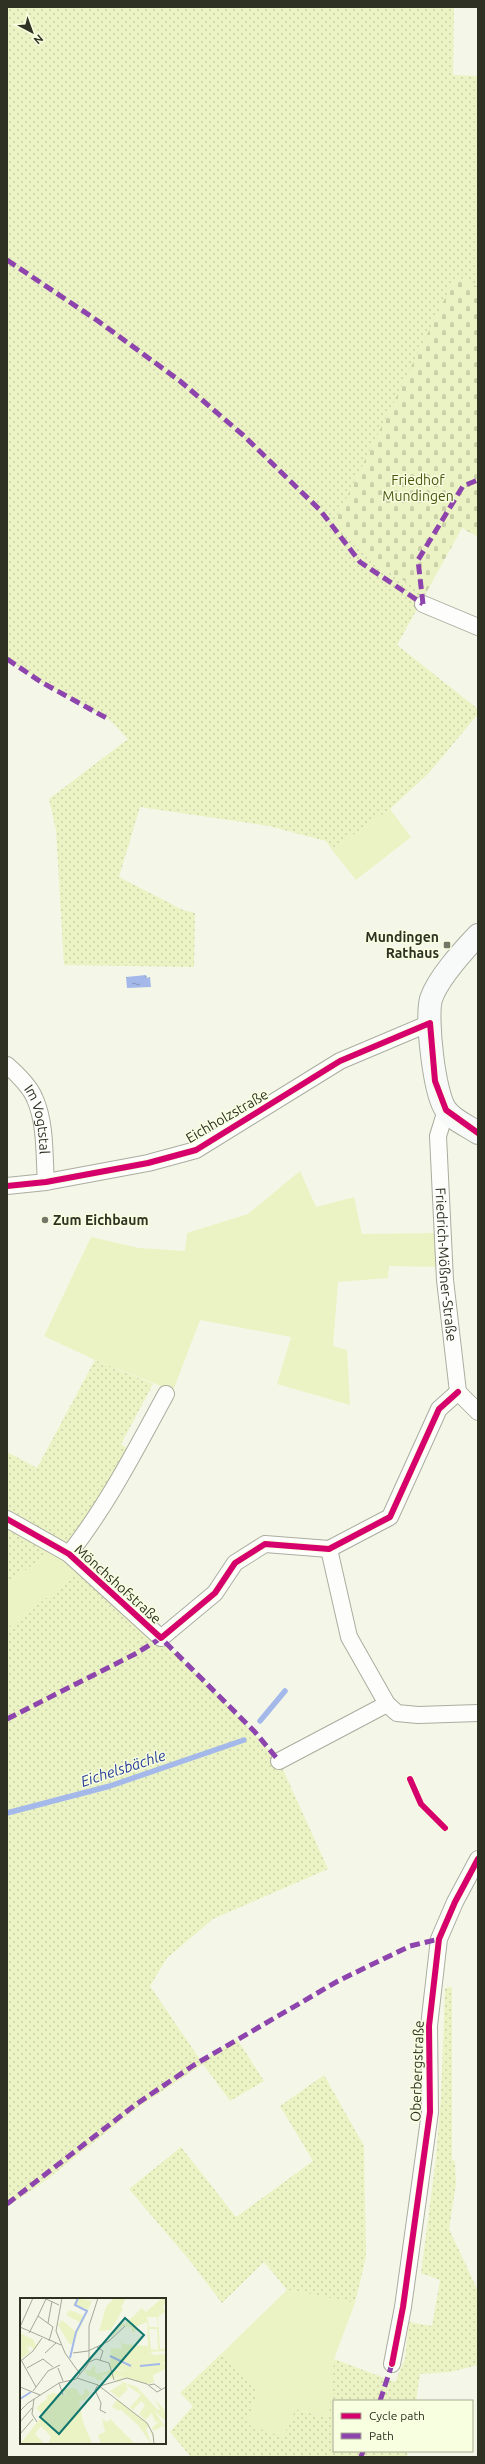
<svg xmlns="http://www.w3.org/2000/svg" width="485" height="2464" viewBox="0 0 485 2464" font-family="Ubuntu,sans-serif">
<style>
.grass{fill:url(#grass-dots)}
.cemetery{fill:url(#cemetery-stones)}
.garden{fill:#ebf3c4}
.water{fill:url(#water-ripples)}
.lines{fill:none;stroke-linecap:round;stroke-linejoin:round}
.stream{stroke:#a4b9ea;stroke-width:5.5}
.street-casing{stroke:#aaad9f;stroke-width:18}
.secondary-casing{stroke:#aaad9f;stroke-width:24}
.street{stroke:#fdfefb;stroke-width:16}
.secondary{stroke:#f8faf9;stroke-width:22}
.quiet{stroke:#8e44ad;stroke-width:5;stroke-dasharray:10 5;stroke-linecap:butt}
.cycleway-casing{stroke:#f8fee0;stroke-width:8}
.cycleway{stroke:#d6006c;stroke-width:6}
.poi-dot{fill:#747668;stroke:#f8fee0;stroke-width:1.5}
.labels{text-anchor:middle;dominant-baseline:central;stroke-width:3;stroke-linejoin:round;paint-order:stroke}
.park-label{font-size:14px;fill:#4e5612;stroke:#f8fee0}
.poi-label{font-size:14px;font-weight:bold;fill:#2f3123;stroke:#f8fee0;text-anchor:end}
.street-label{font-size:14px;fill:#2f3123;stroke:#f8fee0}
.water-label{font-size:15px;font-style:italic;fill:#273f99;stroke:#f8fee0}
.inset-river{fill:none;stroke:#a4b9ea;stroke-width:2}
.inset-road{fill:none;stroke:#a5a899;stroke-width:1}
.view{fill:#0f766e;fill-opacity:0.15;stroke:#0f766e;stroke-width:2}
.inset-edge{fill:none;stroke:#2f3123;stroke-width:2}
</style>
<defs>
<pattern id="grass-dots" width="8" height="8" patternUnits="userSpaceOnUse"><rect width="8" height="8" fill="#ebf3c4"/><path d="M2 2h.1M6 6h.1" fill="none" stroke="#cad1a8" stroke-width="1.8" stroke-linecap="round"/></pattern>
<pattern id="cemetery-stones" width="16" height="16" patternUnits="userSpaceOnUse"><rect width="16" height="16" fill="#ebf3c4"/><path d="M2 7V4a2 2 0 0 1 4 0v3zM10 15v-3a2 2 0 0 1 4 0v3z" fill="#cad1a8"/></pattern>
<pattern id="water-ripples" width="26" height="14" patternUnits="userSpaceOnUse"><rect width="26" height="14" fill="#a4b9ea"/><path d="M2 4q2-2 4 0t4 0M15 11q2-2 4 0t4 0" fill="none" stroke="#8697bd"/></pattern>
</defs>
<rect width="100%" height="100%" fill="#f4f7e7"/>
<path class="grass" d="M7 7H454L453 75 478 76V287L456 276 376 565 426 593 397 645 478 709V714L429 773 390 809 332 850 326 841 269 826 140 807 119 877 183 910 195 913 194 967 64 965 56 830 49 799 128 739 110 720 41 682 7 659Z
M95 1360 153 1384 121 1444 131 1451 65 1552 56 1548 7 1584V1452L37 1468Z
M85 1568 215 1692 279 1761 328 1869 213 1919 167 1958 150 1986 201 2061 237 2039 264 2081 230 2101 203 2064 137 2108 45 2181 7 2207V1628Z
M452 1987V2160L455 2161 456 2184 449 2229 478 2291V2365L450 2372 420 2374 416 2401H334V2451H408L407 2457H191L170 2432 193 2406 180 2393 221 2354 258 2392 296 2409 328 2417 334 2359 395 2382 405 2359 409 2322 432 2326 440 2280 421 2273 436 2158 441 2098 445 1988Z
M324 2075 364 2146 366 2257 355 2303 287 2290 264 2262 222 2303 190 2261 129 2189 181 2147 236 2217 313 2161 280 2106Z"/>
<path class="cemetery" d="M456 276 478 287V537L462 528 426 593 376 565 335 521Z"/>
<path class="garden" d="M390 809 411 837 356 880 332 850Z
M300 1171 316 1207 354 1197 362 1234 436 1233 437 1267 389 1266 388 1278 338 1282 333 1346 347 1350 350 1405 277 1384 291 1337 200 1320 173 1391 95 1360 44 1336 91 1237 139 1248 185 1251 187 1233 248 1214Z
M56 1548 85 1568 7 1628V1584Z
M287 2290 355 2303 334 2359 329 2417 296 2409 283 2437 246 2424 258 2392 221 2354Z"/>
<path class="water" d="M146 975 147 978 150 977 151 987 127 988 126 977Z"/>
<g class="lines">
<path class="stream" d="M260 1721 285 1691
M7 1813 110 1786 244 1740"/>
<g class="street-casing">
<g id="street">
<path d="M423 604 478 627"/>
<path id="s1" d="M7 1065C17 1074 30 1086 35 1099 46 1124 44 1156 46 1182"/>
<path id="s2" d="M446 1110 438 1136 445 1280 458 1392 478 1412"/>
<path d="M7 1186 46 1182 148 1163 196 1150 340 1061 430 1023"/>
<path d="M7 1519 69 1554 161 1638 215 1593 235 1563 265 1544 329 1549 390 1517 439 1409 458 1392"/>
<path d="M329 1549 349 1637 387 1704 397 1713 418 1715 478 1713"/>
<path d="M69 1554C108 1504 136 1449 166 1394"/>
<path d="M279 1761 387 1704"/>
<path d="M392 2364 403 2307 430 2112 429 2026 439 1939 455 1902 478 1859"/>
</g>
</g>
<g class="secondary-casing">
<path id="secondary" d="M478 935C463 951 438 978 431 999 426 1018 434 1094 446 1110 453 1120 468 1126 478 1133"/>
</g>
<use href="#street" class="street"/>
<use href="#secondary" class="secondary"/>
<path class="quiet" d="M7 260 98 321 180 381 243 435 320 510 360 562 423 604
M423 604 418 560 463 486 478 480
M7 659 41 682 110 720
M7 1719 135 1654 161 1638 255 1732 279 1761
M7 2204 135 2105 194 2065 338 1981 410 1946 439 1939
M380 2401 392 2364
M361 2457 363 2451"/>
<g class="cycleway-casing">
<path id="cycleway" d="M7 1186 46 1182 148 1163 196 1150 340 1061 430 1023 435 1081 446 1110 478 1133
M7 1519 69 1554 161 1638 215 1593 235 1563 265 1544 329 1549 390 1517 439 1409 458 1392
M410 1779 421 1804 445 1828
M392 2364 403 2307 430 2112 429 2026 439 1939 455 1902 478 1859"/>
</g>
<use href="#cycleway" class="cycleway"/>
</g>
<g class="poi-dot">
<rect x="443" y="941" width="8" height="8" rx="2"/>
<circle cx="45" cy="1220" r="4"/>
</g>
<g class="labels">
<g class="park-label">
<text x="418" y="480">Friedhof<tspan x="418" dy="16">Mundingen</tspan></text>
</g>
<g class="poi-label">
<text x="439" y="937">Mundingen<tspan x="439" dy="16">Rathaus</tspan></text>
<text x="53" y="1220" text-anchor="start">Zum Eichbaum</text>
</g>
<g class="street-label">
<text transform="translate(227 1116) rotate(-30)">Eichholzstraße</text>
<text stroke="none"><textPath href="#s1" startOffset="65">Im Vogtstal</textPath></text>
<text stroke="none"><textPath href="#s2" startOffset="156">Friedrich-Mößner-Straße</textPath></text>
<text transform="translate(118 1584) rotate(42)">Mönchshofstraße</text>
<text transform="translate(417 2071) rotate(-88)">Oberbergstraße</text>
</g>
<g class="water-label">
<text transform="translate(123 1768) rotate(-18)">Eichelsbächle</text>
</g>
</g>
<g transform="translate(20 2298)">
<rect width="146" height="146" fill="#f4f7e7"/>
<path d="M57 0 72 3 54 44 50 47 38 27 42 22 56 34 61 25 46 17 50 12 64 18 67 11 53 7ZM94 0H106L101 10 103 11 91 32 79 33 86 9ZM142 0H146L143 11 146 13V23L145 14 138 19 140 51H146V53L130 54 134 57 146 56V63L141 66 146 65V71L133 77 134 84 129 86 105 80 97 82 117 89 138 112 140 111 134 101 143 110 146 117 144 122 134 112 146 130 142 128 134 133 132 130 139 123 135 124 132 115 125 122 119 116 125 107 121 103 113 112 110 109 121 97 105 86 108 91 99 100 90 93 103 85 94 82 104 78 90 81 88 76 82 78 81 75 91 72 107 73 90 70 91 50 102 51 101 43 103 46 128 48 127 24 116 29 115 34H112L111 29 102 28 90 41 100 25 105 26 122 10 126 14ZM127 19H137L138 29H129ZM129 31H137L138 52 131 51ZM0 35 14 42 15 47 19 45 14 52 10 48 7 50 10 54 1 61ZM55 90 61 98 64 96 65 90 70 95 65 102 59 103 63 124 72 145 28 146 31 139 21 128 15 136 25 146H0L23 117 16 110 20 106 27 101 30 108 45 96 44 91ZM92 97 127 125 130 130 133 136V140L129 129 126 130 131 146 118 127 100 111 99 113 92 109 97 101ZM82 121 88 124 90 121 115 146H81L78 137 85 134Z" fill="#ebf3c4" fill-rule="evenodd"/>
<path d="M33 95 42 97 44 103 30 109 26 98Z" fill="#ebf3c4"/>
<path d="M74 67 76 71 74 72 77 76 80 74 84 81 78 83 75 79 68 78 64 71 70 73Z" fill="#ebf3c4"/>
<path class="inset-river" d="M90 58 111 68M50 60 56 34 67 13 55 7 58 0M120 68 140 66M0 101 11 94"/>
<path class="inset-road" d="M42 0 36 33 45 55 60 76M26 1 39 7M18 18 26 1M28 25 32 3M0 29 41 47M0 29 13 0M9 35 18 18 33 29 29 43M77 49 83 53 80 62M25 55 36 45M53 55 68 53 89 43 105 28M0 60 16 89M2 62 13 53 22 40M69 64 76 61 89 65 94 82M7 70 23 61 33 69M38 70 43 83M57 80 78 87 127 125 133 136 134 146M39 85 43 97M78 87 75 92 81 105 80 112 86 115M129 87 134 86 141 91M80 88 107 80 127 86 137 94 146 89M0 89 20 97M13 93 28 73 40 67M14 101 12 116 17 124M0 113 8 105 39 85 56 81 66 69 69 64V28L78 0M0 124 12 110M0 136 13 121"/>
<path class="view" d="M105 20 124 37 39 136 20 119Z"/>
<rect width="146" height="146" class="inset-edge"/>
</g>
<rect width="485" height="2464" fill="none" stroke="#2f3123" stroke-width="16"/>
<rect x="333" y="2400" width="140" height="52" fill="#f8fee0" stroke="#a8ac94"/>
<rect x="341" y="2413" width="20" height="6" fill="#d6006c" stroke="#a8ac94"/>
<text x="369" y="2420" font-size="12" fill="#2f3123">Cycle path</text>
<rect x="341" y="2433" width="20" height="6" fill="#8e44ad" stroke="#a8ac94"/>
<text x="369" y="2440" font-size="12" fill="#2f3123">Path</text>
<g transform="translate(32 32) rotate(139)" stroke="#f8fee0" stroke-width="3" paint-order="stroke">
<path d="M0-3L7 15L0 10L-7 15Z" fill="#2f3123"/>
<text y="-6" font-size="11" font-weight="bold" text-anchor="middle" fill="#2f3123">N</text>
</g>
</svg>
